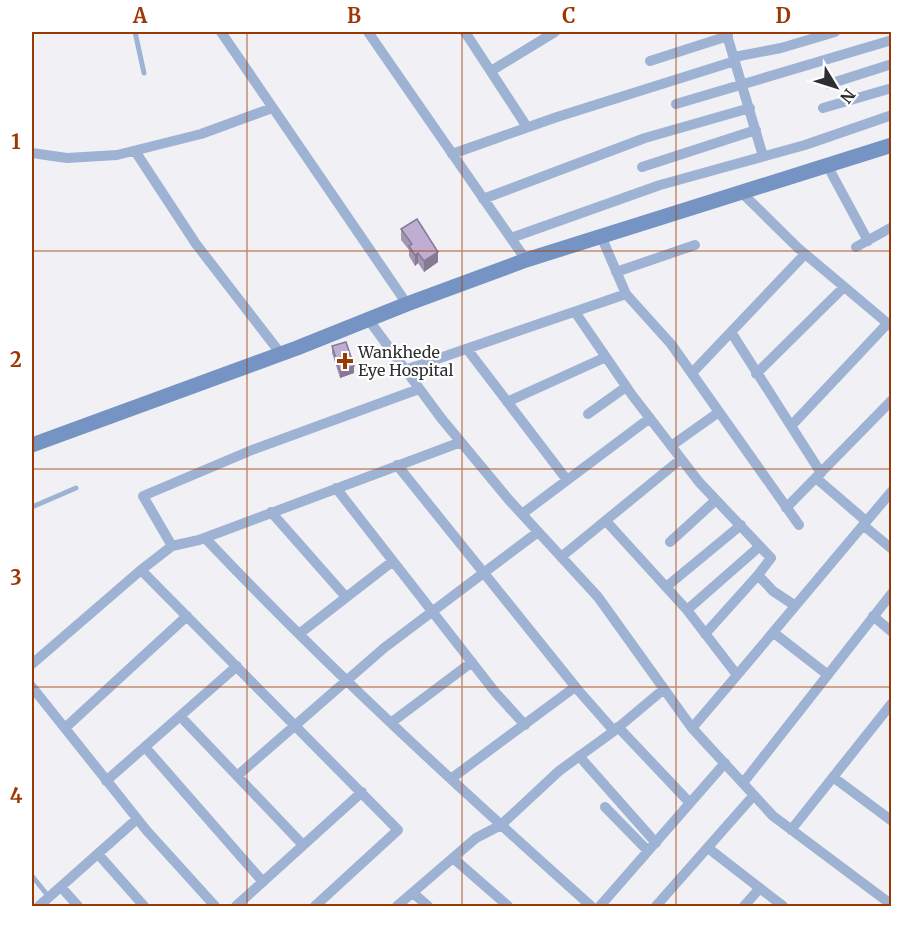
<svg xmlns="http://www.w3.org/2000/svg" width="923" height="938" viewBox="0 0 923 938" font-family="Merriweather,serif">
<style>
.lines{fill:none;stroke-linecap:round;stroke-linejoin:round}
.lane{stroke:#9eb3d4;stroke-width:5}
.street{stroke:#9eb3d4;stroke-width:10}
.secondary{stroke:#7694c3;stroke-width:15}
.wall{fill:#a495b5}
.shaded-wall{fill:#867993}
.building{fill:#bfadd2;stroke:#867993;stroke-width:1.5}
.grid{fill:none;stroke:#9c3804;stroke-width:1.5;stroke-opacity:0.55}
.poi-dot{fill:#9c3804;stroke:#fff;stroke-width:2}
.labels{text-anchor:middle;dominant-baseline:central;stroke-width:4.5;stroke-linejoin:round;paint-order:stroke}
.poi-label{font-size:16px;fill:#2e2f30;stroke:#fff;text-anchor:start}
.neatline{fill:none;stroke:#9c3804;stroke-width:2}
.grid-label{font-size:20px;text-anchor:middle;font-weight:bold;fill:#9c3804}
</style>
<rect width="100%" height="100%" fill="#f1f1f5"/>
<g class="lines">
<path class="lane" d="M135 32 144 73
M32 507 76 488
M32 876 49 897"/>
<path class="street" d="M221 32 407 304
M368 32 526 260
M465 32 527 127
M726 32 763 156
M734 57 781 48 835 32
M650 61 728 36
M491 71 555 32
M829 84 892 64
M676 104 892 40
M823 108 892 88
M135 151 196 244 281 354
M32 153 67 158 117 155 201 134 272 108
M452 154 557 117 735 61
M827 165 868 241
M642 167 756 130
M741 192 798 248 892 327
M483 199 645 138 750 108
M601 236 626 294 671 344 799 525
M511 238 660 185 805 145 892 115
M856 247 892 227
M616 272 695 245
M575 312 632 395 699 482 771 558 758 575 773 591 794 605
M368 319 441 418 509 500 598 597 692 728 773 816 892 905
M731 332 821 473
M467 349 567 480
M405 370 626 294
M692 373 805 254
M756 374 843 288
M507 402 606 357
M588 414 626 387
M791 426 887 324
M671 446 719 412
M397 465 578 690 614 731
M816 478 866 521
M336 488 495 692 525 725
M786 508 892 400
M271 512 346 597
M522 514 650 418
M606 521 687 610 737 675
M863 525 892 549
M205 538C327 667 459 788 591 906
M670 542 716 500
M172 546 143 496 252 450 419 389
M561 557 681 459
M141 570 398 830 315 906
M666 587 741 525
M687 610 760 546
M873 616 892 632
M774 633 828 675
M299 634 393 561
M705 634 758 575
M32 664 141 570 172 546 199 540 461 442
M32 687 147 831 215 906
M180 716 303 845
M392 722 472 662
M618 727 690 803
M65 728 187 616
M692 728C759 650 825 570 892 491
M145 747 263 882
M579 756 656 843
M237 776 384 648 538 532
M833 777 892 821
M452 778 575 687
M106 781 237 666
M743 783 892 593
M605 807 648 851
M791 830 892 703
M708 848 783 906
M98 854 144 906
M453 858 508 906
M61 887 78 906
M413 893 428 906
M39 906 137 819
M236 906 362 792
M397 906 476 838 501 825 559 771 614 731 664 689
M600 906 725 763
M656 906 754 795
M744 906 760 888"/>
<path class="secondary" d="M32 445 297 348 407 304 526 260 892 145"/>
</g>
<path class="wall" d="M401 229 438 262 424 272 418 263 415 266 409 256V250L401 240Z
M332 346 354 373 340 378 332 353Z"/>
<path class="shaded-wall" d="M438 252V262L424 272V261Z
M418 253V263L415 266V255Z
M354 366V373L340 378V371Z"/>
<path class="building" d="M417 219 438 252 424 261 418 253 415 255 409 246 412 244 401 229Z
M346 342 354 366 340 371 332 346Z"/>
<path class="grid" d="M247 32V906M462 32V906M676 32V906M32 251H892M32 469H892M32 687H892"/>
<path class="poi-dot" d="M342 352h6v6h6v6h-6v6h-6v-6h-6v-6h6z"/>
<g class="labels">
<g class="poi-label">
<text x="358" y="352">Wankhede<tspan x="358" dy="18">Eye Hospital</tspan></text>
</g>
</g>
<rect width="923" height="938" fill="none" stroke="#ffffff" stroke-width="66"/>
<g transform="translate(836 87) rotate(128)" stroke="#ffffff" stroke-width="4.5" paint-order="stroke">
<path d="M0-4.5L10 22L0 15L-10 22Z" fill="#2e2f30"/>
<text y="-9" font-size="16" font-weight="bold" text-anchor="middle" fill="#2e2f30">N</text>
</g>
<rect x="33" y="33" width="857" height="872" class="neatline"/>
<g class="grid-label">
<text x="140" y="23">A</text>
<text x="354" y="23">B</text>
<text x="569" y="23">C</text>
<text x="783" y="23">D</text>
<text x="16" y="149">1</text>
<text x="16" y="367">2</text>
<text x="16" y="585">3</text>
<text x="16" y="803">4</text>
</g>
</svg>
